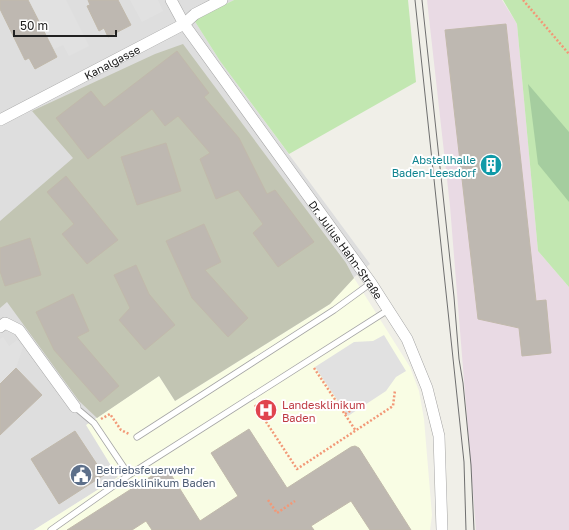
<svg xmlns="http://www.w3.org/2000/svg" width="569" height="530" viewBox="0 0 569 530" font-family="'Golos Text',sans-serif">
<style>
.residential{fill:#dedede}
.industrial{fill:#e9dae4}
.education{fill:#f9fde4}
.construction{fill:#c2c5b3}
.grass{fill:#c2e7b1}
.forest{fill:#a5cd9f}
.parking{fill:#e1e1e1}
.building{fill:#beb8b1;stroke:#c1b9ab}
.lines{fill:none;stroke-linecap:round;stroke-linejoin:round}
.service-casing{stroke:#a5a5a5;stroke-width:7}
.minor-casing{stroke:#a5a5a5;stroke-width:12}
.path{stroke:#f29877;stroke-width:2.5;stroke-dasharray:2 2;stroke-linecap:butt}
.service{stroke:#fff;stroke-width:5.5}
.minor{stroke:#fff;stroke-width:11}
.tram{stroke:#6f6f6f;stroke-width:1}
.labels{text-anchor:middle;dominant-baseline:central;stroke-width:4;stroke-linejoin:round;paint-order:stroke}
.street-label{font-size:11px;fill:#212121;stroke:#fff}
.culture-label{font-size:11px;fill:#0d838f;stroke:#fff;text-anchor:end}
.health-label{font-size:11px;fill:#be3a42;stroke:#fff;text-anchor:start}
.service-label{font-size:11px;fill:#4e5e75;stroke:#fff;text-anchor:start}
</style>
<rect width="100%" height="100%" fill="#f0efe8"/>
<path class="residential" d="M0 0H234L194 20 220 61 370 264 353 278 159 376 87 425 118 477 34 530H0Z"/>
<path class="industrial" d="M427 0H502L517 24 538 251 569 287V530H476L450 206Z"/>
<path class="education" d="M354 278 410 367 419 391 424 419 432 515 430 530H34L118 477 86 425 159 376 175 401 330 304Z"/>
<path class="construction" d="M183 44 346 263 354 278 330 304 175 401 159 376 97 418 79 401 7 302 0 308V221L73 158 32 111 155 54Z"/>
<path class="grass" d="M234 0H408L416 82 289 154 220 61 194 20Z
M503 0H569V287L538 251 517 24Z"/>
<path class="forest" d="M528 84 569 132V202L538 164Z"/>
<path class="parking" d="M29 0H66L89 46 69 56 63 45 54 49Z
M130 0H158L163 11 142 22Z
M384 335 406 371 396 377 386 391 348 416 315 367 354 342 373 341Z
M3 337 9 346 17 340 23 347 16 368 0 384V339Z"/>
<path class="building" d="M0 0H28L57 57 35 69 29 58 25 60 0 9Z
M88 0H118L131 25 108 37 104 28 99 31 87 6 90 5Z
M506 24 536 301 546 300 551 353 522 356 519 328 478 319 445 30Z
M177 51 209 93 204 97 239 138 267 194 275 190 314 242 278 267 253 233 263 224 238 190 216 199 200 159 210 153 178 116 165 126 152 109 88 159 56 118 91 91 104 107Z
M166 143 181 191 137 205 121 157Z
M66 176 118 240 87 264 62 234 74 224 47 192Z
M204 224 221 262 205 270 248 318 228 337 192 298 166 241Z
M30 238 41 275 5 286 0 271V248Z
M136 265 149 294 175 325 145 350 119 320 130 308 114 275Z
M73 294 89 331 77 337 119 386 100 402 54 350 36 312Z
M16 368 42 395 0 435V384Z
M249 429 287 488 351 447 355 446 359 448 411 530H370L351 501 311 526 314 530H152L146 521 132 530H67L161 470H166L170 473 200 521 238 496 211 453Z
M75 431 104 475 59 504 31 459Z"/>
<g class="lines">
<g class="service-casing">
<path id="service" d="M137 437 334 310 371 283
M129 475 388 310
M51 530 129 475 94 423 75 407"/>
</g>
<g class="minor-casing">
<g id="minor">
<path id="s1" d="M171 0 184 24 371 283 407 339 427 388 439 436 442 530"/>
<path id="s2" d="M0 120 184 24 195 14 222 0"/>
<path d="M0 327 5 323 19 330 75 407"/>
</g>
</g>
<path class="path" d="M523 0 569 54
M314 368 356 431
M255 405 297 469 393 406 395 390
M345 414 361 404
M101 419 110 414 121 430 129 434
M268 500 277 513 295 501"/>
<use href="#service" class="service"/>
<use href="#minor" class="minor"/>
<path class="tram" d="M415 0 464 462 466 530
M422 0 454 297 459 359 463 383 471 465 474 530"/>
</g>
<defs>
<g id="building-disc" transform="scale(1.15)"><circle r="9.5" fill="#0f9aa8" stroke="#fff"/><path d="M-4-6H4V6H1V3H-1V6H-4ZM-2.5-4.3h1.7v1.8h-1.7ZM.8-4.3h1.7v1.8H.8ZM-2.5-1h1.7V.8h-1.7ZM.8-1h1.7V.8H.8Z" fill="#fff"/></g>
<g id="hospital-disc" transform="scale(1.15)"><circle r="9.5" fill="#e0444e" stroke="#fff"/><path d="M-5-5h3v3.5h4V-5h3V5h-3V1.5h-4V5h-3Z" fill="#fff"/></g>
<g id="civic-disc" transform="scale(1.15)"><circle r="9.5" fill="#5c6f8a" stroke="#fff"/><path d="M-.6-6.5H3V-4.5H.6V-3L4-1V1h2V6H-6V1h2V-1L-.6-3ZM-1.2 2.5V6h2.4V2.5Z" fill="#fff"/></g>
</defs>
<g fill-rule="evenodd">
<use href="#building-disc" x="491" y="165"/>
<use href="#hospital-disc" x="266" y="410"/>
<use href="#civic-disc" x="81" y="475"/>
</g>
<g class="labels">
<g class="street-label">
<text stroke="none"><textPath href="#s2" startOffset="126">Kanalgasse</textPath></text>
<text stroke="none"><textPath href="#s1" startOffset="305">Dr. Julius Hahn-Straße</textPath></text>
</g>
<g class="culture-label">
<text x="476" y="159">Abstellhalle<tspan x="476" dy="13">Baden-Leesdorf</tspan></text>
</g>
<g class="health-label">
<text x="282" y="404">Landesklinikum<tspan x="282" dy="13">Baden</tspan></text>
</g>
<g class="service-label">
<text x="96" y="469">Betriebsfeuerwehr<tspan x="96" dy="13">Landesklinikum Baden</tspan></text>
</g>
</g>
<path d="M14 30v6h102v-6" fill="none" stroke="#212121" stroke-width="2"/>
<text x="20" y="30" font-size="12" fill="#212121" stroke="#ffffff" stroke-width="3" paint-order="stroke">50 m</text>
</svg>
